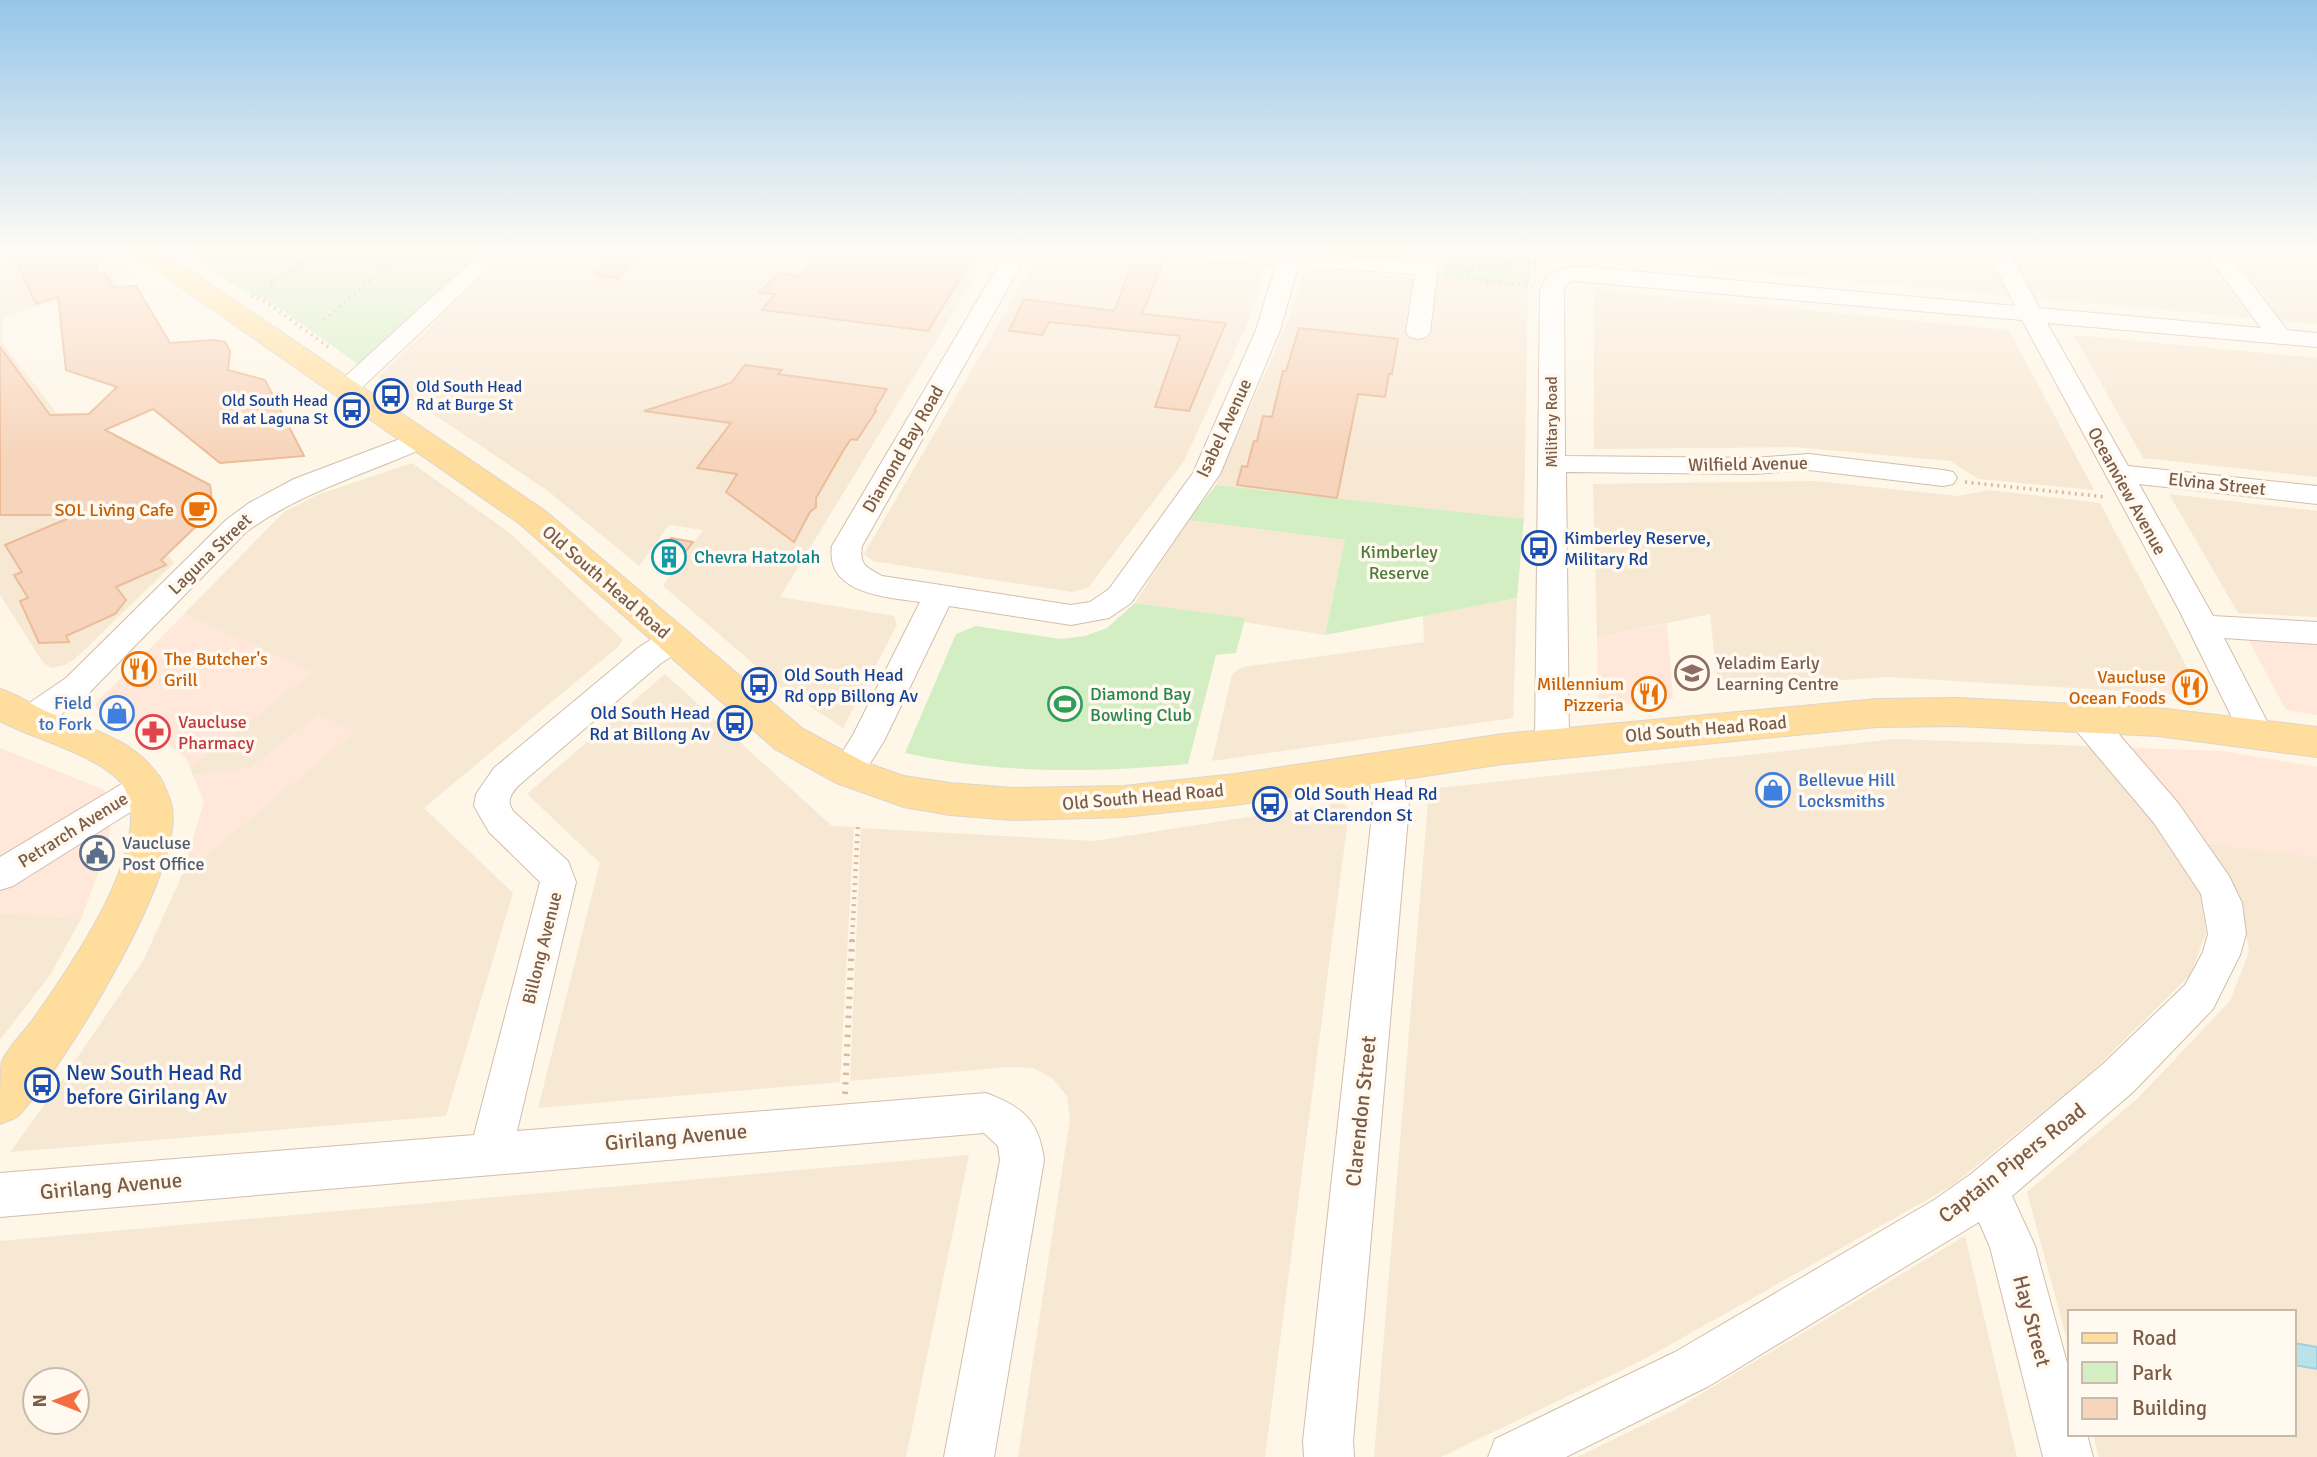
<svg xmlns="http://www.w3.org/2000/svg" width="2317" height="1457" viewBox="0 0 2317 1457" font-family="Signika,sans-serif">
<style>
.residential{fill:#f7e8d4;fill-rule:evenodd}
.commercial{fill:#ffe7da}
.green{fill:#d3eec3}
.water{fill:#b9e2eb;stroke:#9ed1de;stroke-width:2}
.building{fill:#f7d5bc;stroke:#ebbc9a;stroke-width:2}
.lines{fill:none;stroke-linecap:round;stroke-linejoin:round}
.minor-casing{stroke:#d2beab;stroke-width:2}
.major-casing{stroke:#ddd5cf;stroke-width:2}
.path-far2{stroke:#dcb89e;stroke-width:3.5;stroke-dasharray:2 4.5;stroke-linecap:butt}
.path-far1{stroke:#dcb89e;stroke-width:4.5;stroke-dasharray:2 5;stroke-linecap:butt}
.path{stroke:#dcb89e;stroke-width:6;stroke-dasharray:2.5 7;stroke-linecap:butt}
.minor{fill:#fff;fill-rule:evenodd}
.major{fill:#ffde9d;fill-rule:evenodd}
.labels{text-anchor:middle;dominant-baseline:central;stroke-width:7;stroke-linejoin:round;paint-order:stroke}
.far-transit-label{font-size:16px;fill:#164399;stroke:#fff9ef;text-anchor:start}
.far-street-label{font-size:16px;fill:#7b5c48;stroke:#fff9ef}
.street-label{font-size:18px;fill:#7b5c48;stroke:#fff9ef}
.food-label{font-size:18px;fill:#c56008;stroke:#fff9ef;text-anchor:end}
.transit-label{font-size:18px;fill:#164399;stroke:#fff9ef;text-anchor:start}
.park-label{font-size:18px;fill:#4c7c3c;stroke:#fff9ef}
.culture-label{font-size:18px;fill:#0d838f;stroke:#fff9ef;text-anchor:start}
.education-label{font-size:18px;fill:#785e54;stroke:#fff9ef;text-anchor:start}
.leisure-label{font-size:18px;fill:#27864d;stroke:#fff9ef;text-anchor:start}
.shop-label{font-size:18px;fill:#366cbe;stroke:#fff9ef;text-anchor:end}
.health-label{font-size:18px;fill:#be3a42;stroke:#fff9ef;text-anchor:start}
.service-label{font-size:18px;fill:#4e5e75;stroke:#fff9ef;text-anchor:start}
.near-transit-label{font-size:21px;fill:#164399;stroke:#fff9ef;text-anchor:start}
.near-street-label{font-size:21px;fill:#7b5c48;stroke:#fff9ef}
</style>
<rect width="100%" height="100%" fill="#fef6e7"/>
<path class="residential" d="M0 249H100L139 277 2 317V343L174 563 75 659 65 665 52 668 44 664 0 595Z
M511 249H992L780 597 894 616 897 625 843 728 778 685 663 586 703 530 669 525 639 566 548 491 378 377Z
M1394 249H2317V324L1572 256Z
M1049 252 1254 265 1263 271 1250 318 1184 461 1088 588 1072 592 872 561 864 554 1040 253Z
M1313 270 1415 277 1407 333 1423 335 1430 278 1528 287 1524 519 1216 485 1291 314 1303 273Z
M1594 289 2009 330 2094 490 1978 479 1950 461 1794 447 1594 449Z
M2074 335 2317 358V477L2143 458Z
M412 463 510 533 623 640 618 647 424 808 513 893 446 1116 10 1152 59 1085 144 959 182 875 354 732 318 715 251 768 193 775 190 767 312 672 184 614 284 512 317 495Z
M1815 481 1958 496 1989 490 2100 503 2191 675 2138 670 2141 692 1888 677 1718 689 1710 614 1597 638 1593 484Z
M2169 494 2317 511V617L2238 613Z
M1188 520 1345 540 1325 635 1243 622 1244 618 1135 603Z
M1517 598 1513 718 1212 761 1232 674 1242 667 1424 642 1423 616Z
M665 674 832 826 854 827 840 1082 538 1108 600 863 527 794Z
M1896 739 2088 746 2139 799 2199 889 2206 933 2190 975 2093 1071 1953 1185 1643 1360 1441 1457H1374L1429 789Z
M1337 803 1347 805 1349 811 1265 1457H1018L1070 1119 1067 1096 1052 1078 1033 1068 1009 1067 850 1081 861 828 1094 841Z
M2204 843 2317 857V1457H2099L2093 1434H2294V1312H2070V1351L2027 1192 2137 1099 2230 1001 2249 952 2240 895Z
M0 913 81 919 50 975 0 1040Z
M969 1155 906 1457H0V1241ZM35 1380H77V1422H35Z
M1965 1236 2017 1457H1577L1674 1410Z"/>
<path class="commercial" d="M184 614 313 672 190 767 185 757 144 728 96 708V703Z
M1667 624 1673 699 1598 707 1597 638Z
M2247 637 2317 641V715L2286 710Z
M2137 670 2191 675 2201 697 2141 692Z
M318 715 355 732 182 875 204 802 193 775 251 768Z
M0 748 104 790 111 818 108 846 81 919 0 913Z
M2133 748 2221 751 2317 767V857L2204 843 2138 762Z"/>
<path class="green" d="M180 249H494L365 369 272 303 240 289Z
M1241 249H1393L1414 250 1413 258 1401 262Z
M1442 254 1532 257 1528 287 1430 278 1445 270Z
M1216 485 1524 519 1517 598 1325 635 1345 540 1188 520Z
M1135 603 1245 618 1236 653 1216 655 1188 764C1093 773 998 774 905 753L956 634 976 626 1060 639 1085 636 1107 628Z"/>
<path class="water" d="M2294 1343 2317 1347V1369L2294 1365Z"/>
<path class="building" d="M39 249H96L97 275 105 273 113 287 136 286 170 343 214 340 225 342 230 351 228 370 265 380 304 456 220 463 153 409 105 430 210 485 213 510 161 560 166 565 116 587 126 600 115 614 66 636 69 642 39 643 20 601 28 598 14 575 22 572 5 545 76 515H0V347L50 415 89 414 117 387 66 370 58 297 36 304 15 258Z
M822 249H978L928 331 762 310 775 294 759 293 779 273 802 276Z
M612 257 635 259 618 278 595 275Z
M1132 264 1161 267 1142 314 1226 323 1189 411 1155 407 1180 336 1049 322 1042 335 1009 331 1024 299 1114 311Z
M1299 328 1398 339 1392 374H1389L1385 397 1358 394 1337 498 1237 485 1242 466 1247 467 1254 441H1257L1263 416 1272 417 1283 371H1286Z
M745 365 782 370 778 374 887 389 875 409 876 411 857 440 851 439 843 451 816 498V507L810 512 794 542 726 492 737 474 697 468 731 423 644 411 731 383Z
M671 538 693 542 673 569H658L655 559Z"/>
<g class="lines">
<g class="minor-casing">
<path id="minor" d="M485 249H509L355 394 346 397 337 394 333 389 337 384Z
M1008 249H1030L862 546C859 565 866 567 882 576L1071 605 1090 602 1109 589 1193 473 1256 330 1276 265 1159 256 1151 254 1148 249H1248L1408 261H1435L1438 266 1430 332 1426 337 1418 339 1410 337 1406 332 1415 274 1298 266 1280 330 1220 474 1131 603 1109 618 1071 625 949 606 884 741 859 781 847 785 835 781 830 772 853 735 920 602C887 597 825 594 832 546Z
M1986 249H2008L2039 308 2261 328 2203 249H2225L2287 330 2317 333V347L2047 323 2128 466 2317 486V504L2139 484 2213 616 2317 622V644L2224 638 2273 733 2268 742 2256 745 2244 742 2179 610 2022 320 1573 281 1566 284 1564 291 1565 456 1754 458 1809 454 1943 470 1953 472 1957 478 1953 484 1943 486 1809 470 1754 474 1566 472 1569 743 1564 752 1552 756 1540 752 1535 743 1540 291 1548 275 1570 267H1587L2015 306Z
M421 431 430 433 434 439 430 445C368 474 302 491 246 532L88 694 43 728 31 731 19 728 14 719 19 710 66 678 226 520 249 503 294 479Z
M673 629 684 632 689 640 684 648 660 664 518 786C510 795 506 802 514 812L568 861 576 882 517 1131 986 1093C1022 1107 1039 1119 1044 1160L994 1457H944L1000 1160 998 1146 984 1133 0 1217V1173L474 1135 540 882 489 832 474 806 476 794 494 768 638 648 662 632Z
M2086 707 2098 710 2178 803 2229 876 2242 903 2246 934 2240 955 2213 1009 2133 1092 2012 1196 2035 1246 2070 1374V1434H2087L2093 1457H2043L1990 1247 1979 1222 1709 1386 1566 1457H1488L1495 1439 1675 1352 1934 1200 1971 1174 2103 1064 2185 985 2203 952 2208 934 2201 894 2154 823 2074 728 2069 719 2074 710Z
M1385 752 1397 756 1402 765 1409 806 1353 1441 1354 1457H1304L1303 1441 1373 806 1368 765 1373 756Z
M147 772 159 776 164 785 159 794 13 886 0 890V857L135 776Z"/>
</g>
<g class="major-casing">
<path id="major" d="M129 249H159L544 510 803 729 864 762 904 776 950 783 1013 788 1124 786 1235 774 1503 734 1877 699 1957 698 2158 708 2317 727V757L2158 736 1957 726 1877 727 1503 764 1235 805 1124 817 1013 820 950 815 904 807 836 783 775 749 520 524 133 254Z
M0 689C17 694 32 705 48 712 99 733 153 743 171 803 189 865 63 1068 19 1115 14 1120 6 1121 0 1124 0 1110 0 1071 2 1061 10 1045 24 1032 34 1018 67 971 160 842 122 784 103 757 31 738 0 721Z"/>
</g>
<path class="path-far2" d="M344 249 455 261
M1528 261 1547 262
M1461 274 1486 282 1532 286
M1446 275 1519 260 1542 268
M263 282 274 283 268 288
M274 283 320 249
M251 296 268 303 331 349
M324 320 406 249
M1965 482 2106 497"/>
<path class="path-far1" d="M852 941 858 823"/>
<path class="path" d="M845 1094 852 940"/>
<use href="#minor" class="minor"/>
<use href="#major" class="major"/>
</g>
<linearGradient id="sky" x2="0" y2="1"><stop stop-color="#95c6e9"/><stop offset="0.55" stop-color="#fffbf4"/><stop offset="1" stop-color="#fffbf4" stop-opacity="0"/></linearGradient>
<rect width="2317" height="453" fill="url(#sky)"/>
<defs>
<g id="bus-ring" transform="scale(1.75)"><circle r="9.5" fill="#fff9ef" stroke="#1a4fb4" stroke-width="1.5"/><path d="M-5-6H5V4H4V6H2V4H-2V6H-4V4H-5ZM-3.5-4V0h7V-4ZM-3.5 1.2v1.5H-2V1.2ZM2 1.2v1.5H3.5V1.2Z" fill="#1a4fb4"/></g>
<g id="cafe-ring" transform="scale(1.75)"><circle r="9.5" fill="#fff9ef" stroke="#e8710a" stroke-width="1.5"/><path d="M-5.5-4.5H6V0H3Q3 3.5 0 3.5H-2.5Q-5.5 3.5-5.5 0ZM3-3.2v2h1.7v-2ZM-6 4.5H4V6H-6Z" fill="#e8710a"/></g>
<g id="building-ring" transform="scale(1.75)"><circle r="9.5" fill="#fff9ef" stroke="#0f9aa8" stroke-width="1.5"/><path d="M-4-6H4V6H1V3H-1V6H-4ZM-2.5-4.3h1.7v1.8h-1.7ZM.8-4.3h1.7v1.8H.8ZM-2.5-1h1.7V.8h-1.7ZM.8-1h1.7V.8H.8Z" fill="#0f9aa8"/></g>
<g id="restaurant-ring" transform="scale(1.75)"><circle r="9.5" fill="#fff9ef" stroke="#e8710a" stroke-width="1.5"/><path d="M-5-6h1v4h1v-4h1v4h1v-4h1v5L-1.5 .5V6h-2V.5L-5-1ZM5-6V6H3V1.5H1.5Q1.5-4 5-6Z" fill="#e8710a"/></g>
<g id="school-ring" transform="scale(1.75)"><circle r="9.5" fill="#fff9ef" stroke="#8d6e63" stroke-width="1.5"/><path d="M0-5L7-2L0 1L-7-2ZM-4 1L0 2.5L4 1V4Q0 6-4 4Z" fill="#8d6e63"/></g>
<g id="stadium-ring" transform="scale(1.75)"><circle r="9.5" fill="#fff9ef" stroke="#2e9e5b" stroke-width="1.5"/><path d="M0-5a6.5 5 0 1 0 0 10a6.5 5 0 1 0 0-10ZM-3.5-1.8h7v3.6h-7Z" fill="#2e9e5b"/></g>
<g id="shop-ring" transform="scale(1.75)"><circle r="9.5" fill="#fff9ef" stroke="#3f7fe0" stroke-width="1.5"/><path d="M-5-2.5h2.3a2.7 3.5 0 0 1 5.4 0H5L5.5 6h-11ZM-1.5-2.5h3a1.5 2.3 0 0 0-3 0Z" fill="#3f7fe0"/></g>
<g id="pharmacy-ring" transform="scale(1.75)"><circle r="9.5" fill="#fff9ef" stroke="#e0444e" stroke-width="1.5"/><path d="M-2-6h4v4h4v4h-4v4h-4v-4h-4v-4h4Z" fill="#e0444e"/></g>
<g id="civic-ring" transform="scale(1.75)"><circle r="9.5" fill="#fff9ef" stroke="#5c6f8a" stroke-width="1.5"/><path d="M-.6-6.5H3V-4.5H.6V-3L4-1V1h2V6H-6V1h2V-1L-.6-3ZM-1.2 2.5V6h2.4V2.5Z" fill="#5c6f8a"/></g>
</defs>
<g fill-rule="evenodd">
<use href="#bus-ring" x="391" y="396"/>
<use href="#bus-ring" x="352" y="410"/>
<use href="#cafe-ring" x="199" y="510"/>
<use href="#bus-ring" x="1539" y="548"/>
<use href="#building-ring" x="669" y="557"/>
<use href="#restaurant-ring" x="139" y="669"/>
<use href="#school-ring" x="1692" y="673"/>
<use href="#bus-ring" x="759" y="685"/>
<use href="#restaurant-ring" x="2190" y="687"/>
<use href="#restaurant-ring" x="1649" y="694"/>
<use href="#stadium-ring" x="1065" y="704"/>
<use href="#shop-ring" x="117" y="713"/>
<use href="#bus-ring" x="735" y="723"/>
<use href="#pharmacy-ring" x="153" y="732"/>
<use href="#shop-ring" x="1773" y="790"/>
<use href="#bus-ring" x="1270" y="804"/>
<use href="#civic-ring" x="97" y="853"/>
<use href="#bus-ring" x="42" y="1085"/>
</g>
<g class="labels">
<g class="far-transit-label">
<text x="416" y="387">Old South Head<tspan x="416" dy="18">Rd at Burge St</tspan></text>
<text x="328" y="401" text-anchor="end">Old South Head<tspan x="328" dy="18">Rd at Laguna St</tspan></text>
</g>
<g class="far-street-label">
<text transform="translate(1552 422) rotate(-90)">Military Road</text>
</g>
<g class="street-label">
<text transform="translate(1224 428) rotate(-65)">Isabel Avenue</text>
<text transform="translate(903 449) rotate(-60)">Diamond Bay Road</text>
<text transform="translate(1748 464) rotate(-1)">Wilfield Avenue</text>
<text transform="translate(2217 484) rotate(6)">Elvina Street</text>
<text transform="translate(2127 491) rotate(61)">Oceanview Avenue</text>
<text transform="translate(210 554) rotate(-44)">Laguna Street</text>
<text transform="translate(606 582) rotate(41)">Old South Head Road</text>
<text transform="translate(1706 729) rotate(-5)">Old South Head Road</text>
<text transform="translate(1143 797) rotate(-5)">Old South Head Road</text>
<text transform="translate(73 830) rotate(-32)">Petrarch Avenue</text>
<text transform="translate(542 948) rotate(-76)">Billong Avenue</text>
</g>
<g class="food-label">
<text x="174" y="510">SOL Living Cafe</text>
<text x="164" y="659" text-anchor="start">The Butcher's<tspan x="164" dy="21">Grill</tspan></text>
<text x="2166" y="677">Vaucluse<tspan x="2166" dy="21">Ocean Foods</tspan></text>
<text x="1624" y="684">Millennium<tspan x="1624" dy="21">Pizzeria</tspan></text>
</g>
<g class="transit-label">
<text x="1564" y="538">Kimberley Reserve,<tspan x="1564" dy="21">Military Rd</tspan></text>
<text x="784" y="675">Old South Head<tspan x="784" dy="21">Rd opp Billong Av</tspan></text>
<text x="710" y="713" text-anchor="end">Old South Head<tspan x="710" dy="21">Rd at Billong Av</tspan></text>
<text x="1294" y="794">Old South Head Rd<tspan x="1294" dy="21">at Clarendon St</tspan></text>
</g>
<g class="park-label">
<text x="1399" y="552">Kimberley<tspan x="1399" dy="21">Reserve</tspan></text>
</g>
<g class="culture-label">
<text x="694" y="557">Chevra Hatzolah</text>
</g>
<g class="education-label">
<text x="1716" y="663">Yeladim Early<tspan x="1716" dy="21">Learning Centre</tspan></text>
</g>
<g class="leisure-label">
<text x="1090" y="694">Diamond Bay<tspan x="1090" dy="21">Bowling Club</tspan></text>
</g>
<g class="shop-label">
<text x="92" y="703">Field<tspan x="92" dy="21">to Fork</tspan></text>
<text x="1798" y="780" text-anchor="start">Bellevue Hill<tspan x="1798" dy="21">Locksmiths</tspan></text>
</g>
<g class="health-label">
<text x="178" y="722">Vaucluse<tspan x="178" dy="21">Pharmacy</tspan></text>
</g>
<g class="service-label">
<text x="122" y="843">Vaucluse<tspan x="122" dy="21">Post Office</tspan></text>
</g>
<g class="near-transit-label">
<text x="66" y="1073">New South Head Rd<tspan x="66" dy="24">before Girilang Av</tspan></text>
</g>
<g class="near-street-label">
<text transform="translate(1361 1111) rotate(-84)">Clarendon Street</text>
<text transform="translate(676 1137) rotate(-5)">Girilang Avenue</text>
<text transform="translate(2012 1163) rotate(-38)">Captain Pipers Road</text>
<text transform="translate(111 1186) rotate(-5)">Girilang Avenue</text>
<text transform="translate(2032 1321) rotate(75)">Hay Street</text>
</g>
</g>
<rect x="2068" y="1310" width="228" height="126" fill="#fff9ef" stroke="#cabaac" stroke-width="2"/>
<rect x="2082" y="1333" width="35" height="10" fill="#ffde9d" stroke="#cabaac" stroke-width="2"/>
<text x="2132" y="1345" font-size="21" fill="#7b5c48">Road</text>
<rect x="2082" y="1362" width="35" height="21" fill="#d3eec3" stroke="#cabaac" stroke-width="2"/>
<text x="2132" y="1380" font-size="21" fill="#7b5c48">Park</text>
<rect x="2082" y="1398" width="35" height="21" fill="#f7d5bc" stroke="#cabaac" stroke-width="2"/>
<text x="2132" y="1415" font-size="21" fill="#7b5c48">Building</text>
<g transform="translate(56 1401) rotate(270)"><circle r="33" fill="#fff9ef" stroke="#cabaac" stroke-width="2"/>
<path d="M0-5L12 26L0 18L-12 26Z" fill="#f36f41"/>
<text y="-10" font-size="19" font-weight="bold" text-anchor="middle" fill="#7b5c48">N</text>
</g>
</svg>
